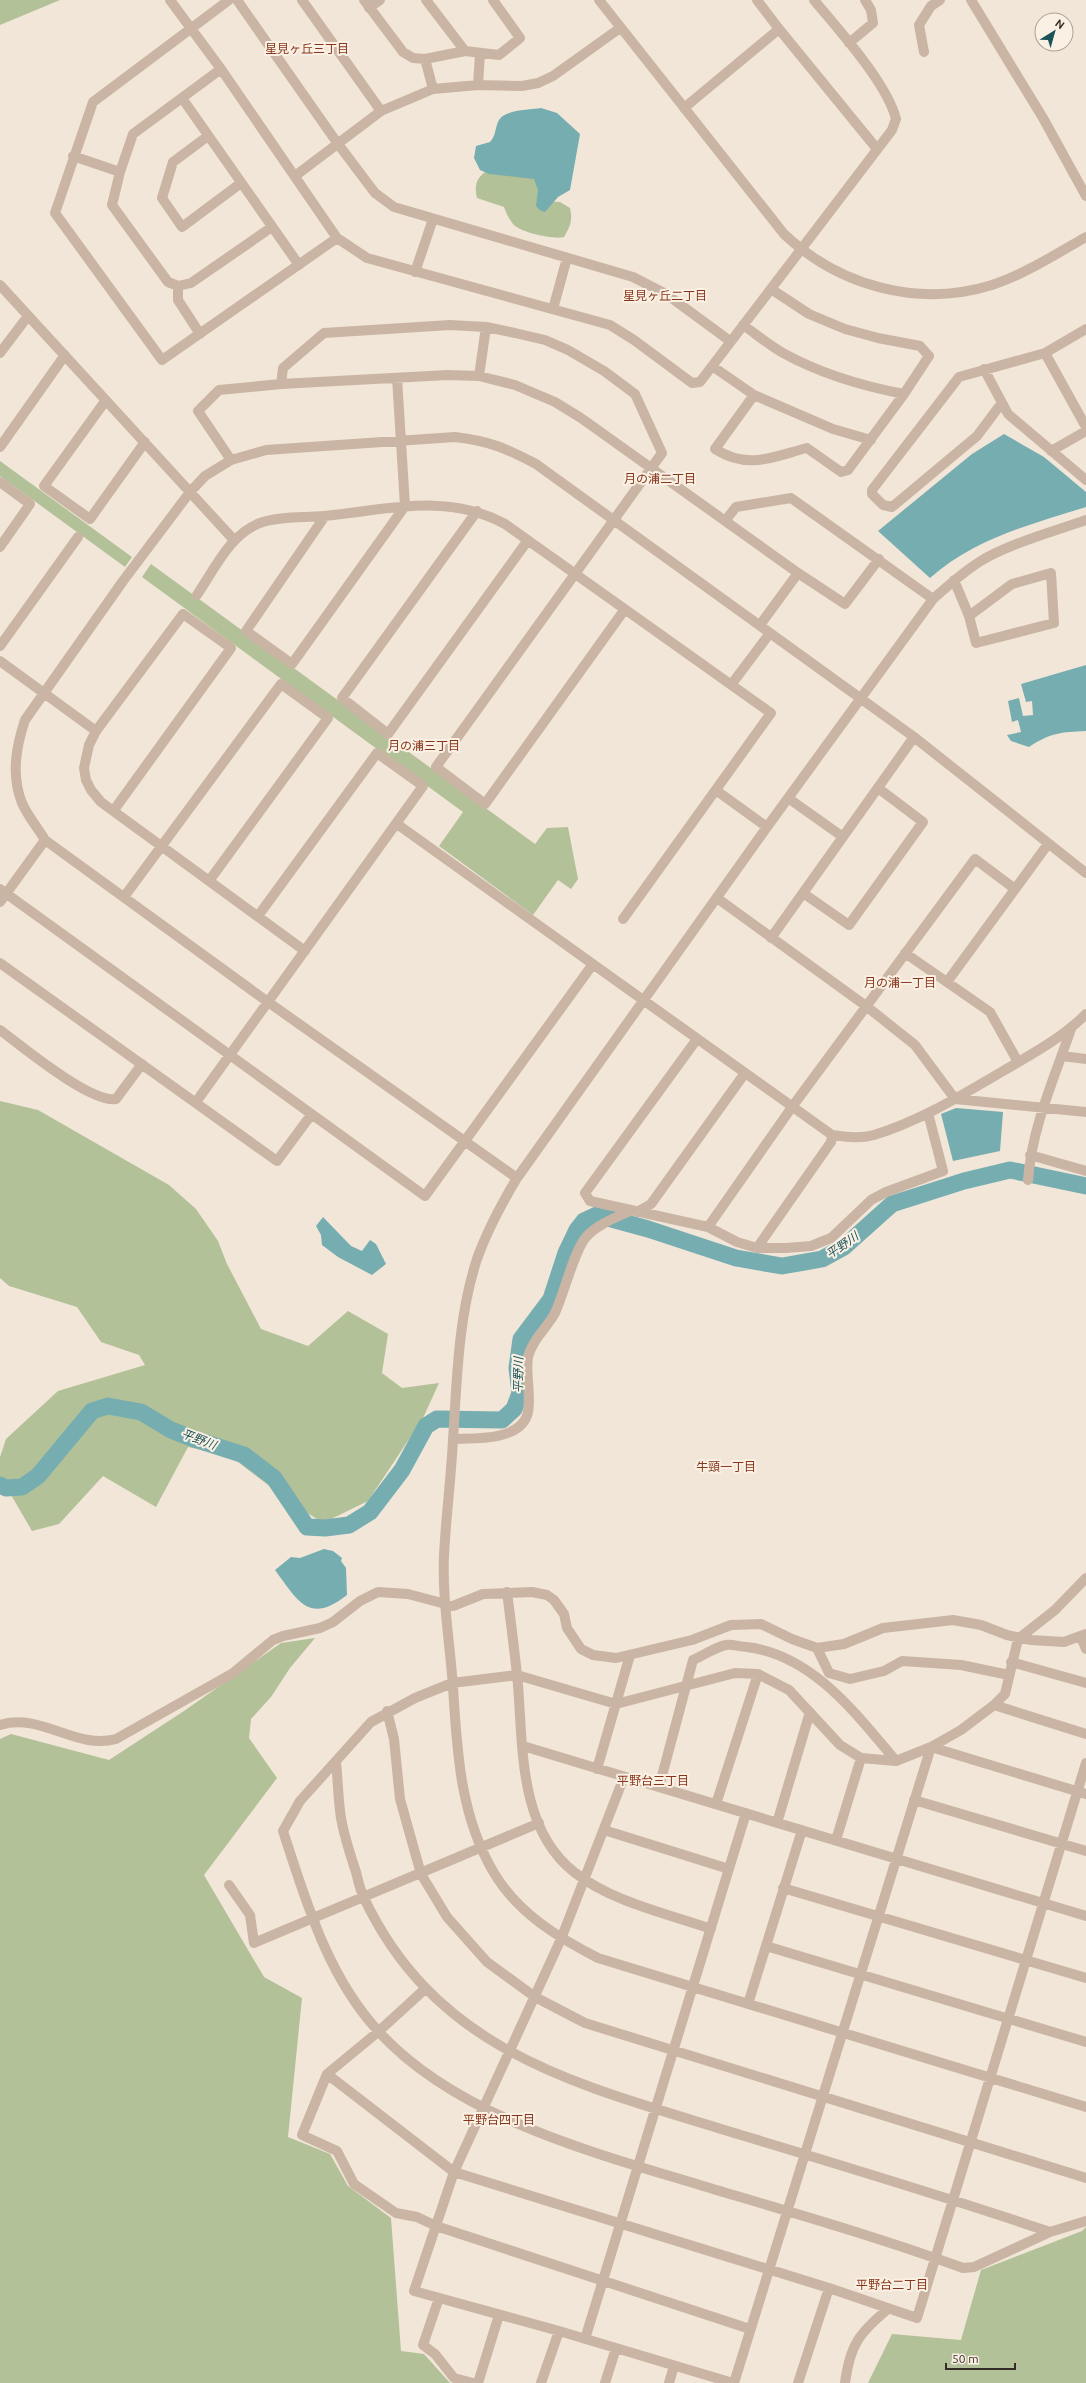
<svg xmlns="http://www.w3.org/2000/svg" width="1086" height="2383" viewBox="0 0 1086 2383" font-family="Ubuntu,'Noto Sans JP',sans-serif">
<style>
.green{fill:#b3c198}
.water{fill:#76adb0}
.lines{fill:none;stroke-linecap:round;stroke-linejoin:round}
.river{stroke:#76adb0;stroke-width:17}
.minor{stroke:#cab5a4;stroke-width:10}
.labels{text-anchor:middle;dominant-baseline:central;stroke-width:4;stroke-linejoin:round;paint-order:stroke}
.neighbourhood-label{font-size:12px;fill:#86361c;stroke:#faf0e4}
.water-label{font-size:12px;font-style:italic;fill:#1a5358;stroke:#faf0e4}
</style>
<rect width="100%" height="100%" fill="#f2e6d8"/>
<path class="green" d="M0 0H60L0 25Z
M488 170 522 172 538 180 544 201 560 202 570 208C573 220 570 227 564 237 554 240 519 232 513 224 509 219 506 213 504 207L477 198C474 185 476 178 488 170Z
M0 461 132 557 125 567 0 476Z
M151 564 535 844 547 828 568 827 578 879 571 889 558 880 533 915 439 846 463 812 142 577Z
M0 1101 38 1110 169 1185 196 1209 218 1241 227 1264 261 1329 308 1346 348 1311 388 1334 382 1373 402 1388 439 1383 423 1418 368 1501 323 1523 289 1501 230 1456 188 1447 156 1507 103 1476 59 1524 32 1531 0 1476V1457L6 1439 58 1391 145 1365 139 1355 101 1342 77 1307 9 1286 0 1278Z
M315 1638 290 1668 271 1697 251 1719 249 1738 277 1778 204 1875 264 1977 302 1998 288 2137 330 2154 348 2186 391 2218 401 2351 424 2354 450 2383H0V1739L11 1734 109 1760 184 1711 281 1643Z
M1086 2227V2383H868L892 2334 961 2340 981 2270 1082 2231Z"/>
<path class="water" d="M541 108 557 113 580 134 570 190 558 197 545 212 541 211 536 206 538 190 534 179 489 174 480 170 474 158 476 146 490 142C496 135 495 129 498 122 503 109 530 110 541 108Z
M1004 434 1044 457 1086 492V507C1029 525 976 538 930 578L878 531 972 454Z
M1086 665V731C1061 732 1050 733 1029 747L1011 741 1007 735 1021 732 1018 720 1012 722 1008 701 1019 698 1023 716 1033 715 1032 701 1026 702 1021 684Z
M956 1108 1003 1112 1000 1151 953 1161 941 1114Z
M323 1217 351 1246 362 1251 370 1240 376 1244 386 1264 372 1275 338 1257 322 1245 321 1235 316 1226Z
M324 1549 333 1551 342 1558 341 1561 346 1568 347 1595C309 1625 298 1601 275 1570L291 1557 300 1558Z"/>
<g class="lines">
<path class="river" d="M0 1485 6 1488 22 1487 38 1476 92 1411 108 1406 141 1412 171 1430 194 1439 244 1455 274 1478 307 1527 325 1528 349 1525 370 1512 402 1470 426 1426 437 1419 502 1420 514 1409 520 1393 517 1368 521 1339 551 1299 566 1253 577 1230 584 1221 597 1215 648 1229 736 1258 782 1266 822 1259 844 1247 892 1204 964 1181 1010 1170 1086 1186"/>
<path class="minor" d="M170 0 221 69 337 238 367 258 610 325 634 340 692 383 700 382 892 130 896 119C887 83 838 29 814 0
M229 0 93 102 55 213 162 360 337 238
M237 0 338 144 375 193 394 207 633 277 666 294 730 341
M302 0 381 111
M364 0 403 52 413 58 425 59 465 51 499 55 520 38 493 0
M426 0 465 51
M599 0 784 234C839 286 918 308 992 285 1025 274 1056 254 1086 237
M971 0 1043 118 1086 196
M369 8 380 0
M779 29 877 149
M849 43 873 23 871 10 865 0
M924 52 919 25 931 6 940 0
M425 59 433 89
M221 69 133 134 120 172 112 205 168 282 178 286 191 283 272 227
M478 85 480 54
M182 98 299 265
M684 108 779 29 757 0
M208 136 173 162 162 198 182 227 241 183
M73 156 120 172
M295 176 381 111 433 89 478 85 522 86 538 83 553 76 620 28
M415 272 433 219
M0 285 234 540
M178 286V300L200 334
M553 309 567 258
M743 325C756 334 769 345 783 353 821 374 862 386 904 394
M0 353 28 316
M1045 353 1086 427
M712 366 754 395 833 429 871 440
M984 369 1008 414 1086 480
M479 376 486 327
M281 384 283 368 324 333 450 325 486 327 515 333 545 340 568 350 604 371 635 394 662 453 436 767 485 804 625 609
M754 395 715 449C748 470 772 457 807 448L841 472 848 470 904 394 929 356 920 346 878 338 845 329 809 314 771 289
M106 400 44 486 90 519 145 442
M1001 404 977 436 892 507 883 505 872 494V490L959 377 1045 353 1086 329
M0 447 65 355
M1051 451 1086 431
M231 460 198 411 219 390 281 384 448 375 479 376 515 385 555 402 581 418 798 573 845 604 879 559
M0 482 30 504 0 547
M477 511 342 698 388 734 528 540
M325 516 246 631 292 664 405 506 397 378
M1086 520C1052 532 1015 542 984 559 965 570 949 585 933 599L767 827 517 1178C502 1203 487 1231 477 1259 458 1317 457 1379 453 1440 451 1478 446 1517 444 1555 442 1599 450 1643 453 1687 457 1751 460 1816 494 1873 518 1913 557 1937 598 1958L1086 2107
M725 521 736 507 791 498 933 599
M954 580 969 616 1012 584 1051 573 1054 623 976 643 969 616
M197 595C214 570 230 534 260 523 279 516 304 518 324 516 387 510 447 492 505 524L771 713 623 919
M760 625 798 573
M0 646 78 537
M0 661 96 731
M731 685 770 633
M717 791 767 827
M788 798 843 837
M114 810 231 648 183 614 96 731 89 745 84 768 86 780 91 790 101 802 305 951
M397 824 832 1135C847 1137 860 1139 874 1135 920 1121 962 1095 1003 1071 1032 1054 1062 1038 1086 1014
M0 889 425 1196 593 964
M803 893 849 925 923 822 878 788
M124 897 281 684 328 718 209 881
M717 898 866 1006 915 1045 955 1099 1086 1112
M0 902 45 840
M771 938 914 737
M905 953 990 1012 1018 1062
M0 963 277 1161 311 1115
M947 982 1048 844
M0 1030C23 1047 90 1103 116 1099L142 1064
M697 1039 585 1193 590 1201 708 1227 737 1242 757 1248H786L811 1246 831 1238 871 1200 886 1192 943 1171 928 1113
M1062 1056 1086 1059
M196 1102 423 786 377 753 258 916
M1030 1155 1086 1171
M517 1178 268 1002 45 840C38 828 27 815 22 803 11 775 16 747 25 720L123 581 190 492 205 476 231 460 266 450 455 437C489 441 506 448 536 464L914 737 1086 873
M1028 1180C1032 1127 1054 1079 1071 1029
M637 1212 651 1204 745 1073
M708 1227 792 1107 975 859 1015 889
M757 1248 831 1142 832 1135
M453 1439C474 1438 515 1441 526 1418 533 1404 525 1374 528 1357 532 1340 547 1328 555 1313 564 1294 574 1251 586 1237 598 1224 615 1218 630 1211
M1086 1578 1055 1610 1018 1639 1005 1694 994 1705 961 1730 931 1747 896 1761 861 1758 840 1745 789 1690 758 1674 735 1673 616 1704 517 1675 452 1683 415 1698 371 1722 300 1801 283 1831C306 1901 327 1976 379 2032 458 2118 595 2153 703 2186 790 2212 878 2237 963 2268L974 2267 1050 2232 1086 2221
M507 1592C511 1623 515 1654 518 1685 523 1747 519 1829 574 1872 612 1902 665 1913 711 1929
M1081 1637 1086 1649
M817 1648 829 1673 850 1679 884 1671 902 1661 961 1665 1009 1675
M1011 1662 1086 1683
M994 1705 1086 1734
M387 1711 394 1739 400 1799 421 1874 447 1917 487 1962 535 1997 585 2023 1086 2178
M0 1725C41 1712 75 1750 116 1739L233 1673 273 1640 283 1636 320 1628 333 1622 360 1601 378 1592 408 1594 453 1606 483 1594 532 1592 547 1595 554 1600 564 1614 567 1628 581 1649 593 1655 616 1658 692 1640 731 1625 761 1624 792 1639 817 1648 844 1644 883 1628 953 1620 981 1625 1007 1635 1031 1640 1064 1642 1086 1634
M523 1746 1086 1916
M336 1762C338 1781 338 1799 341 1818 344 1836 350 1854 356 1872 358 1880 360 1890 364 1898 438 2054 580 2085 731 2132 837 2164 944 2196 1050 2232
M597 1769 630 1655
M624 1777 561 1939 454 2172 414 2291 559 2331 733 2383
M659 1787 693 1660C703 1656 715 1647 726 1645 732 1644 741 1647 747 1647 813 1655 856 1714 896 1761
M914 1800 1086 1851
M716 1804 758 1674
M777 1823 810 1712
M604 1830 729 1869
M836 1840 861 1758
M229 1885 250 1915 254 1943 539 1823
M783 1888 1086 1978
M766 1946 1086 2042
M425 1989 378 2032 327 2074 302 2135 337 2151 354 2184 396 2213 417 2217 436 2226 750 2329
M748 2004 802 1830
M327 2074 454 2172 829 2288 917 2318 1086 1763
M439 2298 423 2345 435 2354 454 2378 473 2383
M585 2339 746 1813
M478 2383 499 2315
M541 2383 559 2331
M605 2383 616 2348
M669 2383 674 2366
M734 2383 931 1747 1086 1794
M798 2383 829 2288
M845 2383C850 2345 859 2333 888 2309"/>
</g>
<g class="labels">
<g class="neighbourhood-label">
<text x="307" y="48">星見ヶ丘三丁目</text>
<text x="665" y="295">星見ヶ丘二丁目</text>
<text x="660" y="478">月の浦二丁目</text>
<text x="424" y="745">月の浦三丁目</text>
<text x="900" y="982">月の浦一丁目</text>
<text x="726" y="1466">牛頸一丁目</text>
<text x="653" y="1780">平野台三丁目</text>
<text x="499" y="2119">平野台四丁目</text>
<text x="892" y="2284">平野台二丁目</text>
</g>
<g class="water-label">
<text transform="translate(842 1245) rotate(-35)">平野川</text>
<text transform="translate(518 1375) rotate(-89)">平野川</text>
<text transform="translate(199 1439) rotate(21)">平野川</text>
</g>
</g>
<g transform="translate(1054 32) rotate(37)"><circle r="19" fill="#faf0e4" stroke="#aba198"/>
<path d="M0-3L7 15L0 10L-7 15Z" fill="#1a5358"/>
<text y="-6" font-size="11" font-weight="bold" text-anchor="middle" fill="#352b26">N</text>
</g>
<path d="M946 2363v6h69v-6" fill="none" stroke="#352b26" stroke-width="2"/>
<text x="952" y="2363" font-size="12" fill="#352b26" stroke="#faf0e4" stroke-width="3" paint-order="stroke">50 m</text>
</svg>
